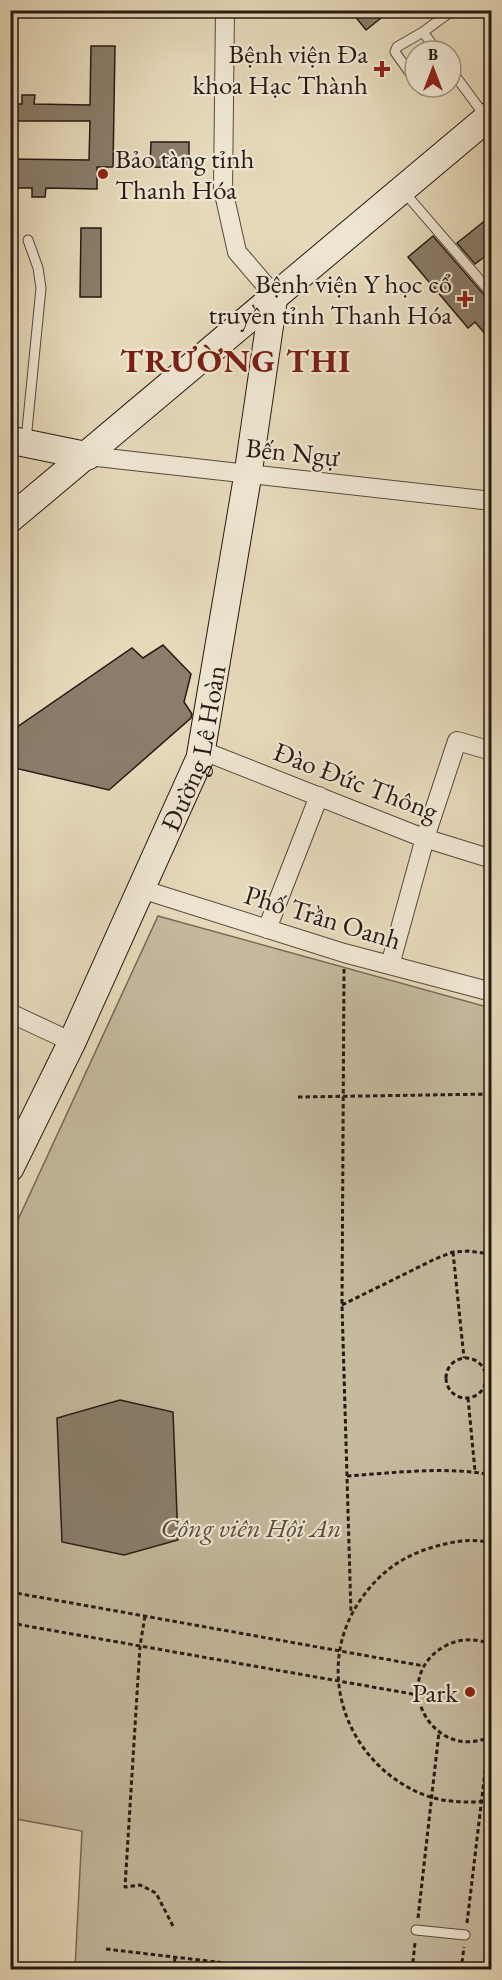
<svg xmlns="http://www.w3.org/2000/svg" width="502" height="1980" viewBox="0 0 502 1980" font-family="'EB Garamond',serif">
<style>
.green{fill:#c5b99e;stroke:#766a59;stroke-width:1.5}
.building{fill:#8a7d6a;stroke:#261a14;stroke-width:1.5}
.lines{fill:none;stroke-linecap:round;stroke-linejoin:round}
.lane-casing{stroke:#564a3e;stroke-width:11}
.street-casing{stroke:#564a3e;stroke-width:20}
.secondary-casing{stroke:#261a14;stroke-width:29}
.path{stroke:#261a14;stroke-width:3;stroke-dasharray:4.5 3;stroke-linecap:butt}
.lane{stroke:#efe6d2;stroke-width:9}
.street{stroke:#efe6d2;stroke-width:18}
.secondary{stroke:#efe6d2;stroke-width:27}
.poi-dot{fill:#8f2418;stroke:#efe6d2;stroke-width:2}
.labels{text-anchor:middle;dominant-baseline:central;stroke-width:4.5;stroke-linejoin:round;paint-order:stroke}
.poi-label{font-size:27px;fill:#261a14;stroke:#efe6d2;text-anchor:end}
.street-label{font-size:27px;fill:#261a14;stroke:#efe6d2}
.park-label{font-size:27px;font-style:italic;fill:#564a3d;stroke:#efe6d2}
.district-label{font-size:33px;font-weight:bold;letter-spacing:1.5px;fill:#7a1f14;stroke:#efe6d2}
</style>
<rect width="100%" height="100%" fill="#e6d9ba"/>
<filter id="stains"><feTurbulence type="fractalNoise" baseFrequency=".00333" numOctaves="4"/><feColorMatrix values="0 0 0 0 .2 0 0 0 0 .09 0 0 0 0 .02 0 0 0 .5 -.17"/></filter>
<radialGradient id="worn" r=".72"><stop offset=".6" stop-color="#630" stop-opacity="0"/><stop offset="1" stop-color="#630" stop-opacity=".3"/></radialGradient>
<path class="green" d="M158 916 491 1008V1969H75L82 1831 11 1818V1235Z"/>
<path class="building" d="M350 10H391L366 30Z
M91 46H115L113 167H97V189L46 188 45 197H32V188H10V159L89 160 90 121H10V104H22V95H35L34 104 90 105Z
M151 142H189V168L150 167Z
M492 215V251L475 264 457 243Z
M81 228H101V297H80Z
M433 236 492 304V342L475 322 468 328 408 257Z
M163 645 191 674 184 702 192 714 191 718 109 790 10 767V732L132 648 143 658Z
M120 1400 173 1412 178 1540 124 1555 62 1542 57 1418Z"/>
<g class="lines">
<g class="lane-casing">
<path id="lane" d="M437 51 423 32 453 10
M451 70 485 116
M415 80 395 52 397 47 423 32
M420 87 423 90
M404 192 492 294
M26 440 41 288 38 268 28 240
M416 1930 465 1935"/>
</g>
<g class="street-casing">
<path id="street" d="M225 10 223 189 237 252 274 295
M88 456 492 501
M201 750 421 837 492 859
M141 889 344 953 492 992
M267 929 319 796
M390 965 425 838 457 741 492 751
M10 1013 72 1042"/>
</g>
<g class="secondary-casing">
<g id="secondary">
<path d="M10 440 88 456"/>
<path d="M10 519 492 114"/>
<path id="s1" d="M10 1168 72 1042 200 758 248 474 274 295"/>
</g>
</g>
<path class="path" d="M344 969 342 1305 351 1614
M298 1097 492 1094
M453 1252 464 1358
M342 1305 435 1259 453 1252 468 1251 483 1253 492 1257
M446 1378a20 20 0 1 1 40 0a20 20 0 1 1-40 0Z
M468 1398 475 1471
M347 1476C393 1473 446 1466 492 1475
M492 1543C470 1537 445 1543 424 1550 397 1560 378 1575 361 1599 314 1666 343 1756 415 1791 439 1803 466 1803 492 1801
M10 1592 424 1666
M145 1616 140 1646 125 1887 140 1885 156 1893 174 1928
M10 1623 418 1695
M492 1645C478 1638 461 1638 447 1645 386 1676 431 1765 492 1736
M418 1918 439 1732
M467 1923 489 1738
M106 1949 285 1970
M174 1970 175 1956
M412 1970 415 1943
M461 1970 464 1947"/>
<use href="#lane" class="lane"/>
<use href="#street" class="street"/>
<use href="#secondary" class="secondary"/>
</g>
<g class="poi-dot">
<path d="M379 60h6v6h6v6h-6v6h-6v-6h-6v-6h6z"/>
<circle cx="103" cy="174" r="6"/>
<path d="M462 290h6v6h6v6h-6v6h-6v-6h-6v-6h6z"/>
<circle cx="470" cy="1692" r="6"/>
</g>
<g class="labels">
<g class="poi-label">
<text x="368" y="53">Bệnh viện Đa<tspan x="368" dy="31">khoa Hạc Thành</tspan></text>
<text x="115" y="158" text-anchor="start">Bảo tàng tỉnh<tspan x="115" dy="31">Thanh Hóa</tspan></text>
<text x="452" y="283">Bệnh viện Y học cổ<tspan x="452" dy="31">truyền tỉnh Thanh Hóa</tspan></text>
<text x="458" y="1692">Park</text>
</g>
<g class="street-label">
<text transform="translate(293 452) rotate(6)">Bến Ngự</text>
<text stroke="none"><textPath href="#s1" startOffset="460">Đường Lê Hoàn</textPath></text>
<text transform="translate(356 781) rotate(21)">Đào Đức Thông</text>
<text transform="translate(323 917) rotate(17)">Phố Trần Oanh</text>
</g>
<g class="park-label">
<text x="251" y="1527">Công viên Hội An</text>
</g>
<g class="district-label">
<text x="236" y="360">TRƯỜNG THI</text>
</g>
</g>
<rect width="502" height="1980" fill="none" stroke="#e6d9ba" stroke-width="36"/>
<rect x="12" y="12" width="478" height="1956" fill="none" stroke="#261a14" stroke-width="3"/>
<rect x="18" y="18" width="466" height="1944" fill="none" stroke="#261a14" stroke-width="1.5"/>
<g transform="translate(433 69)"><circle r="28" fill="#efe6d2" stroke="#9f9486" stroke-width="1.5"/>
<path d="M0-4.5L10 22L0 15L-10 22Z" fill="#8f2418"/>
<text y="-9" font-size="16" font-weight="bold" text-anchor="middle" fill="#261a14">B</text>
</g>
<rect width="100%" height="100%" filter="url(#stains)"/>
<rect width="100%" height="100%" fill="url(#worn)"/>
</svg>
